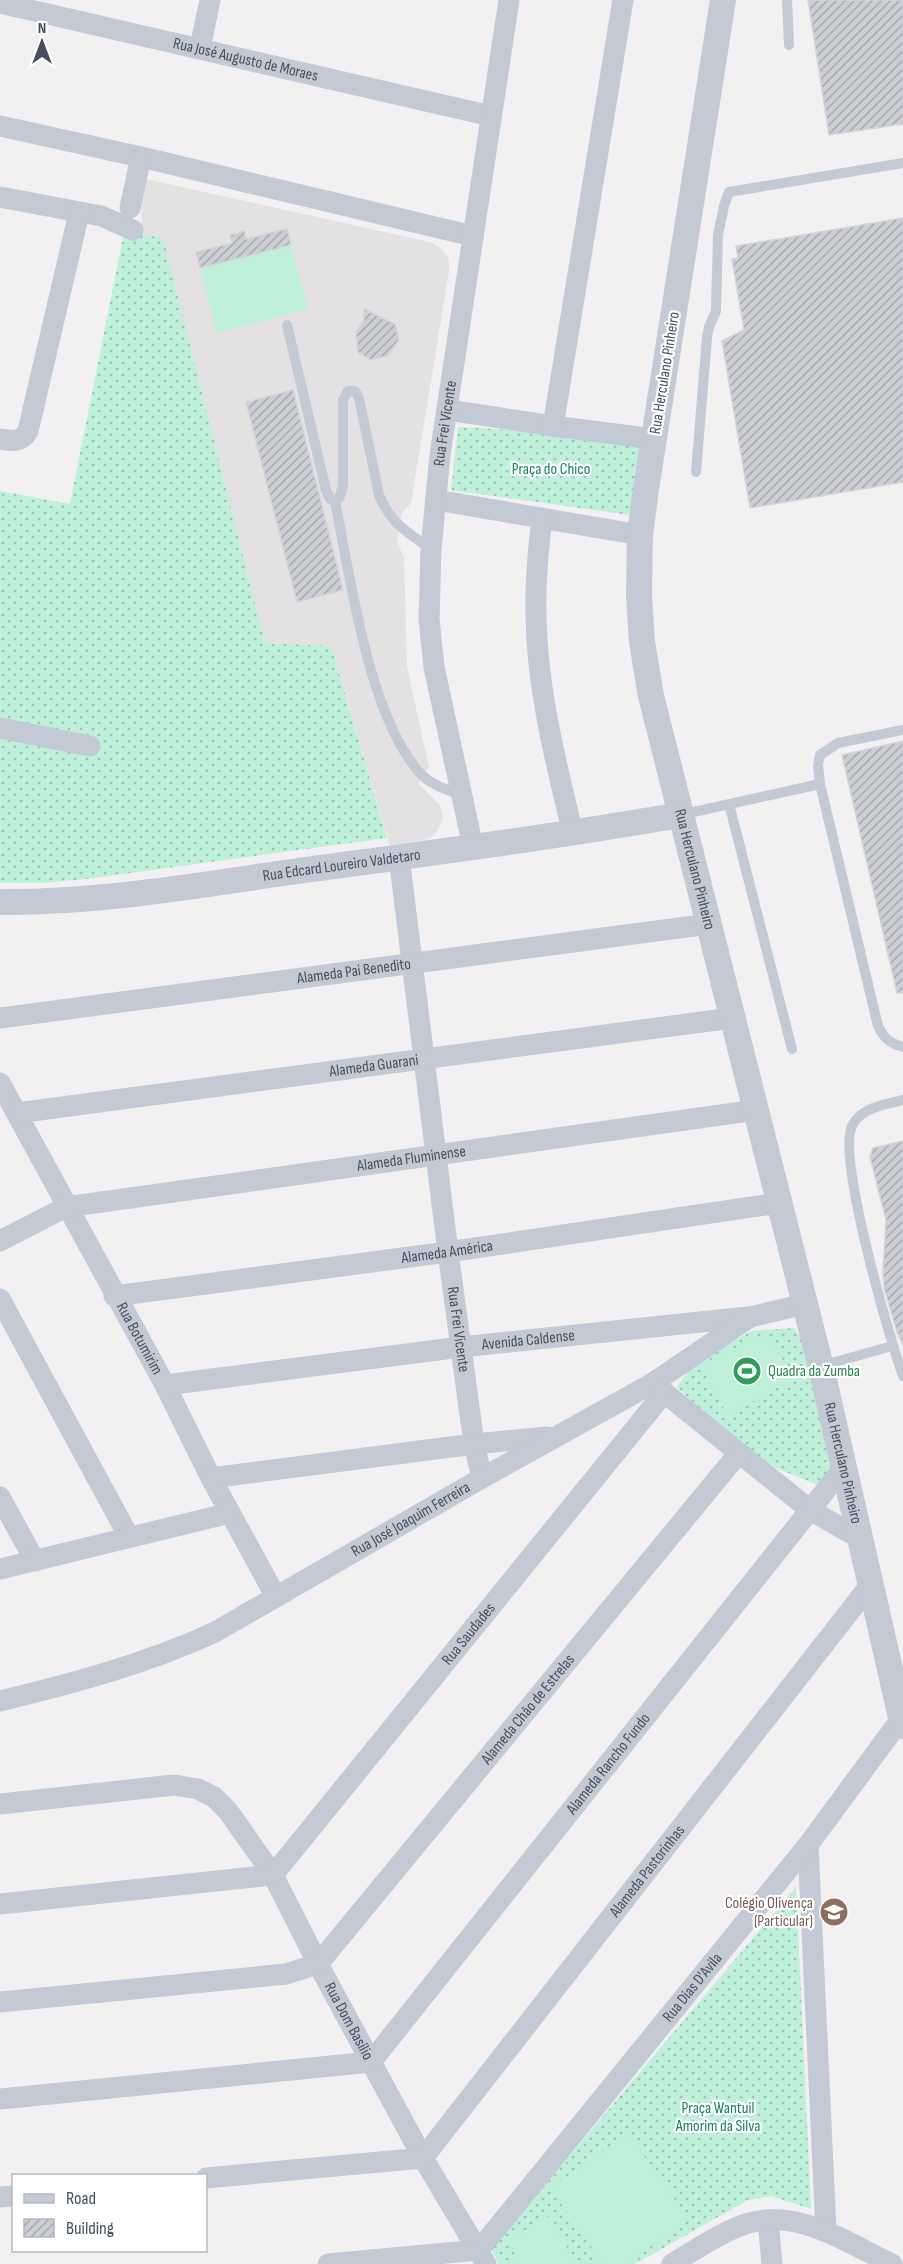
<svg xmlns="http://www.w3.org/2000/svg" width="903" height="2264" viewBox="0 0 903 2264" font-family="'Sofia Sans Condensed',sans-serif">
<style>
.education{fill:#e3e1e2}
.grass{fill:url(#grass-dots)}
.garden{fill:#bef0da}
.building{fill:url(#building-hatch);stroke:#d4d5db;stroke-width:1.5}
.lines{fill:none;stroke-linecap:round;stroke-linejoin:round}
.service{stroke:#c3c9d5;stroke-width:10}
.minor{stroke:#c3c9d5;stroke-width:21}
.tertiary{stroke:#c3c9d5;stroke-width:26}
.labels{text-anchor:middle;dominant-baseline:central;stroke-width:4.5;stroke-linejoin:round;paint-order:stroke}
.street-label{font-size:16px;fill:#474f5e;stroke:#fff}
.park-label{font-size:16px;fill:#16825f;stroke:#fff}
.leisure-label{font-size:16px;fill:#27864d;stroke:#fff;text-anchor:start}
.education-label{font-size:16px;fill:#785e54;stroke:#fff;text-anchor:end}
</style>
<defs>
<pattern id="grass-dots" width="8" height="8" patternUnits="userSpaceOnUse" patternTransform="scale(1.5)"><rect width="8" height="8" fill="#bef0da"/><path d="M2 2h.1M6 6h.1" fill="none" stroke="#9cc5b4" stroke-width="1.8" stroke-linecap="round"/></pattern>
<pattern id="building-hatch" width="6" height="6" patternUnits="userSpaceOnUse" patternTransform="scale(1.5)"><rect width="6" height="6" fill="#ccced4"/><path d="M-1 1l2-2M0 6l6-6M5 7l2-2" fill="none" stroke="#a7aaaf"/></pattern>
</defs>
<rect width="100%" height="100%" fill="#f2f0f0"/>
<path class="education" d="M141 178 430 242 442 249 449 259V272L411 503 401 514 397 543 404 557 407 667 429 767 418 783 440 805 443 819 436 833 429 839 390 846 331 646 265 643 163 239 142 235Z"/>
<path class="grass" d="M124 232 163 238 265 643 331 646 387 838 86 879 42 883H0V491L70 504Z
M458 427 552 432 649 449 630 515 451 490Z
M794 1328 803 1341 832 1471 818 1485 778 1469 727 1435 677 1387 692 1365 751 1331Z
M796 1887 811 2209 771 2196 748 2200 635 2264H499L491 2249Z"/>
<path class="garden" d="M291 245 308 309 217 333 200 268Z
M765 1334 795 1377 728 1416 700 1365Z
M628 2133 689 2220 626 2264H603L550 2188Z
M550 2216 576 2264H520L507 2240Z"/>
<path class="building" d="M808 0H903V124L829 135Z
M903 218V482L750 508 722 341 744 330 732 259 738 258 736 246Z
M287 229 291 245 200 268 196 252 232 243 230 235 244 231 246 239Z
M364 309 395 324 399 340 387 356 370 360 358 352 356 332 364 320Z
M293 390 343 590 297 602 246 402Z
M903 741V993H897L842 755Z
M903 1141V1345L897 1332 884 1288 883 1273 886 1220 870 1157 873 1148Z"/>
<g class="lines">
<path class="service" d="M787 0 789 45
M287 325 326 490 330 499 335 501 339 499 343 486V400L348 391H355L359 398 379 495C391 524 406 531 431 549
M696 472 707 337 709 327 716 311 718 235 724 206 729 192 903 163
M335 501C350 576 369 719 421 774 431 785 448 790 461 795
M903 730 838 743 820 755 818 765 820 784 878 1026C884 1038 889 1043 903 1047
M729 804 792 1049
M680 815 820 784
M903 1100C885 1105 861 1107 852 1126 837 1157 889 1337 903 1376
M821 1366 892 1346"/>
<g class="minor">
<path id="s1" d="M0 3 491 116"/>
<path d="M200 48 210 0"/>
<path d="M0 126 141 157 473 236"/>
<path d="M0 197 101 216 133 230"/>
<path d="M130 208 141 157"/>
<path d="M448 410 553 426 654 439"/>
<path d="M553 426 623 0"/>
<path d="M0 439C12 441 21 443 28 431L79 213"/>
<path d="M436 500 640 535"/>
<path d="M542 519C538 551 535 583 536 616 537 690 556 762 573 834"/>
<path d="M0 728 90 746"/>
<path id="s2" d="M473 847 434 667 429 619 431 549 440 455 509 0"/>
<path id="s3" d="M399 857 448 1252 474 1444 482 1478"/>
<path id="s4" d="M0 1018 709 924"/>
<path id="s5" d="M0 1083 165 1385 211 1478 276 1597"/>
<path id="s6" d="M17 1113 732 1018"/>
<path id="s7" d="M0 1241 66 1207 756 1110"/>
<path id="s8" d="M114 1296 448 1252 779 1203"/>
<path d="M0 1299 129 1537"/>
<path id="s9" d="M165 1385 461 1347 748 1317"/>
<path d="M655 1385 810 1510 861 1539"/>
<path d="M211 1478 474 1444 547 1437"/>
<path d="M0 1497 35 1561"/>
<path d="M0 1569 230 1513"/>
<path id="s10" d="M0 1701C74 1683 146 1664 215 1632L482 1478 653 1383 750 1317 805 1304"/>
<path id="s11" d="M0 1804 174 1785 198 1789 214 1797 228 1811 273 1875 318 1964 423 2158 486 2264"/>
<path d="M808 1845 826 2231"/>
<path id="s12" d="M0 1904 273 1875 664 1393"/>
<path id="s13" d="M0 2002 286 1974 318 1964 738 1454"/>
<path id="s14" d="M0 2099 371 2062 845 1466"/>
<path id="s15" d="M206 2178 423 2158 871 1584"/>
<path d="M0 2197 14 2196"/>
<path d="M768 2220 772 2264"/>
<path id="s16" d="M328 2264 479 2250 808 1845 901 1719"/>
<path d="M672 2264C694 2251 716 2235 740 2226 794 2205 845 2242 892 2264"/>
</g>
<g class="tertiary">
<path id="s17" d="M723 0 646 489 640 535 639 595 642 642 651 696 821 1367 903 1726"/>
<path id="s18" d="M0 902C100 903 199 885 298 871 425 854 553 837 680 815"/>
</g>
</g>
<defs>
<g id="stadium-disc" transform="scale(1.5)"><circle r="9.5" fill="#2e9e5b" stroke="#fff"/><path d="M0-5a6.5 5 0 1 0 0 10a6.5 5 0 1 0 0-10ZM-3.5-1.8h7v3.6h-7Z" fill="#fff"/></g>
<g id="school-disc" transform="scale(1.5)"><circle r="9.5" fill="#8d6e63" stroke="#fff"/><path d="M0-5L7-2L0 1L-7-2ZM-4 1L0 2.5L4 1V4Q0 6-4 4Z" fill="#fff"/></g>
</defs>
<g fill-rule="evenodd">
<use href="#stadium-disc" x="747" y="1371"/>
<use href="#school-disc" x="834" y="1912"/>
</g>
<g class="labels">
<g class="street-label">
<text stroke="none"><textPath href="#s1" startOffset="252">Rua José Augusto de Moraes</textPath></text>
<text transform="translate(665 373) rotate(-81)">Rua Herculano Pinheiro</text>
<text stroke="none"><textPath href="#s2" startOffset="429">Rua Frei Vicente</textPath></text>
<text stroke="none"><textPath href="#s18" startOffset="344">Rua Edcard Loureiro Valdetaro</textPath></text>
<text stroke="none"><textPath href="#s17" startOffset="882">Rua Herculano Pinheiro</textPath></text>
<text stroke="none"><textPath href="#s4" startOffset="357">Alameda Pai Benedito</textPath></text>
<text stroke="none"><textPath href="#s6" startOffset="360">Alameda Guarani</textPath></text>
<text stroke="none"><textPath href="#s7" startOffset="423">Alameda Fluminense</textPath></text>
<text stroke="none"><textPath href="#s8" startOffset="336">Alameda América</textPath></text>
<text stroke="none"><textPath href="#s3" startOffset="476">Rua Frei Vicente</textPath></text>
<text stroke="none"><textPath href="#s5" startOffset="291">Rua Botumirim</textPath></text>
<text stroke="none"><textPath href="#s9" startOffset="366">Avenida Caldense</textPath></text>
<text stroke="none"><textPath href="#s17" startOffset="1494">Rua Herculano Pinheiro</textPath></text>
<text stroke="none"><textPath href="#s10" startOffset="452">Rua José Joaquim Ferreira</textPath></text>
<text stroke="none"><textPath href="#s12" startOffset="585">Rua Saudades</textPath></text>
<text stroke="none"><textPath href="#s13" startOffset="651">Alameda Chão de Estrelas</textPath></text>
<text stroke="none"><textPath href="#s14" startOffset="754">Alameda Rancho Fundo</textPath></text>
<text stroke="none"><textPath href="#s15" startOffset="582">Alameda Pastorinhas</textPath></text>
<text stroke="none"><textPath href="#s16" startOffset="490">Rua Dias D'Avila</textPath></text>
<text stroke="none"><textPath href="#s11" startOffset="480">Rua Dom Basílio</textPath></text>
</g>
<g class="park-label">
<text x="551" y="469">Praça do Chico</text>
<text x="718" y="2108">Praça Wantuil<tspan x="718" dy="18">Amorim da Silva</tspan></text>
</g>
<g class="leisure-label">
<text x="768" y="1371">Quadra da Zumba</text>
</g>
<g class="education-label">
<text x="813" y="1903">Colégio Olivença<tspan x="813" dy="18">(Particular)</tspan></text>
</g>
</g>
<rect x="12" y="2174" width="195" height="78" fill="#ffffff" stroke="#b5b9bf" stroke-width="1.5"/>
<rect x="24" y="2194" width="30" height="9" fill="#c3c9d5" stroke="#b5b9bf" stroke-width="1.5"/>
<text x="66" y="2204" font-size="18" fill="#474f5e">Road</text>
<rect x="24" y="2219" width="30" height="18" fill="url(#building-hatch)" stroke="#b5b9bf" stroke-width="1.5"/>
<text x="66" y="2234" font-size="18" fill="#474f5e">Building</text>
<g transform="translate(42 42)" stroke="#ffffff" stroke-width="4.5" paint-order="stroke">
<path d="M0-4.5L10 22L0 15L-10 22Z" fill="#474f5e"/>
<text y="-9" font-size="16" font-weight="bold" text-anchor="middle" fill="#474f5e">N</text>
</g>
</svg>
